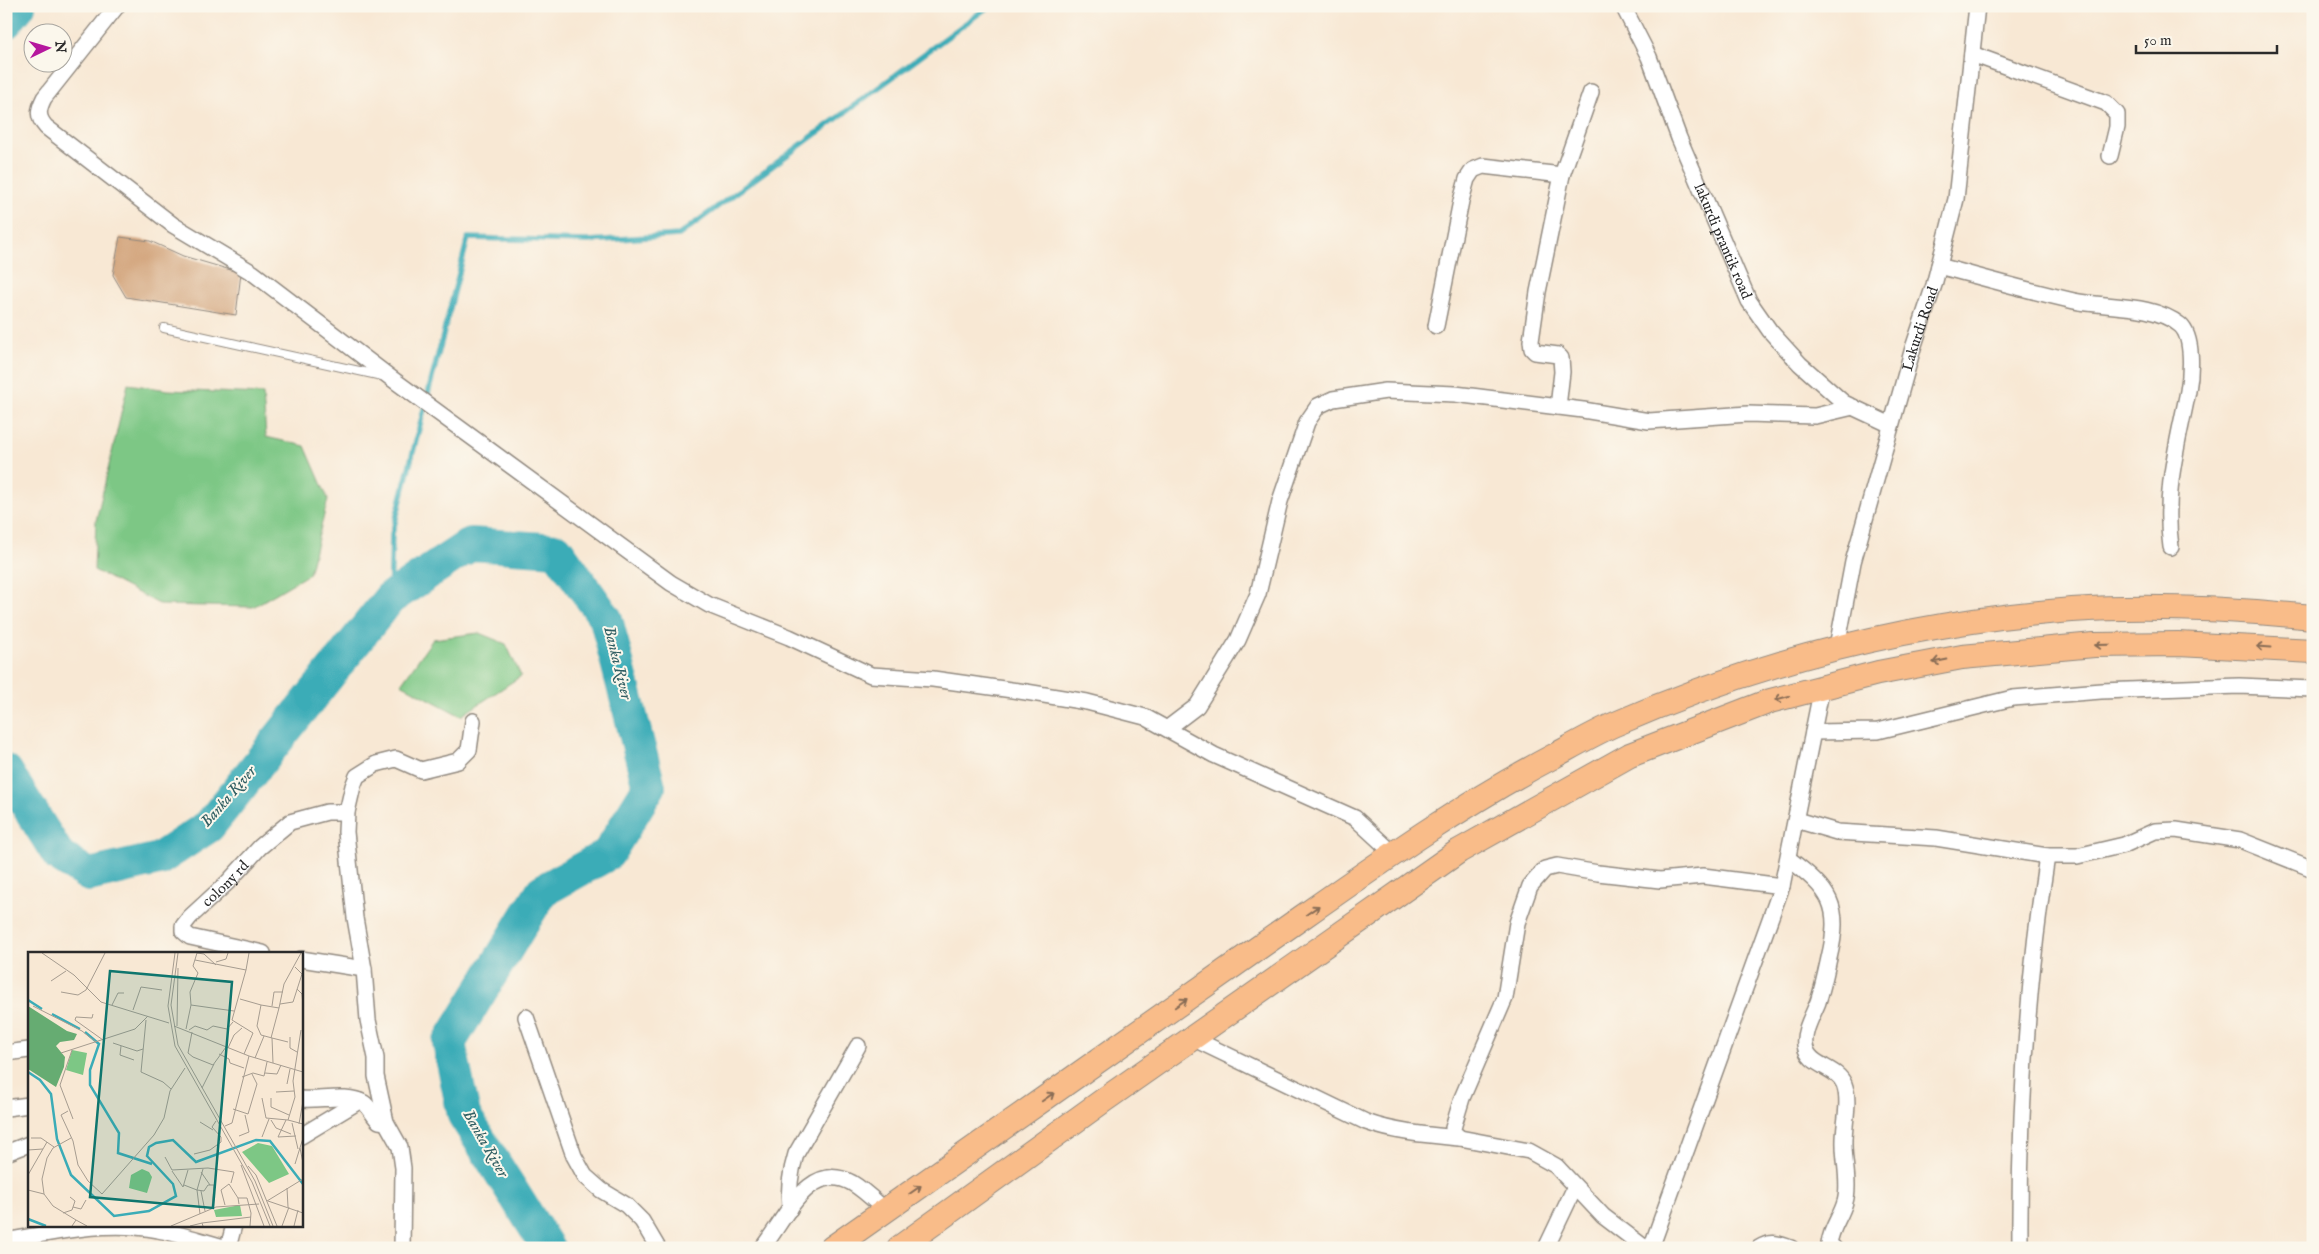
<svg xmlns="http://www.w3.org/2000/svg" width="2319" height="1254" viewBox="0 0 2319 1254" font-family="'IM FELL English',serif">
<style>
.green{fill:#7dc785;stroke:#547958}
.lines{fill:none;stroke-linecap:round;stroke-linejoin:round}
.stream{stroke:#3bacb7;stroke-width:5.5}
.river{stroke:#3bacb7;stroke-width:34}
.building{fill:#d4a780}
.service-casing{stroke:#928a80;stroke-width:10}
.minor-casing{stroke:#928a80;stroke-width:18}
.trunk-casing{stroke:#928a80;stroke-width:26}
.service{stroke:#fff;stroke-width:8}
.minor{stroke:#fff;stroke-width:15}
.trunk{stroke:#f9bc89;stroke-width:24}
.oneway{stroke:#886c55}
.labels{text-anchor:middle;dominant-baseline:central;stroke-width:4;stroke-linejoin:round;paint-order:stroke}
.street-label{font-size:15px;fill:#2b2b2b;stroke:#fbf7ec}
.water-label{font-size:16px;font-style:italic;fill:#315f63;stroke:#fbf7ec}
.inset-river{fill:none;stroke:#3bacb7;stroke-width:2.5}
.inset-road{fill:none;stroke:#a69c90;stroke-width:1}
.view{fill:#0f766e;fill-opacity:0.15;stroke:#0f766e;stroke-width:2.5}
.inset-edge{fill:none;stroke:#2b2b2b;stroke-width:2.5}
</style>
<rect width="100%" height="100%" fill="#fbf7ec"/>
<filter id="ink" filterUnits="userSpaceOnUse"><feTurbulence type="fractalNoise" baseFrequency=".02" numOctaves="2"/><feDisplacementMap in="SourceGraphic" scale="10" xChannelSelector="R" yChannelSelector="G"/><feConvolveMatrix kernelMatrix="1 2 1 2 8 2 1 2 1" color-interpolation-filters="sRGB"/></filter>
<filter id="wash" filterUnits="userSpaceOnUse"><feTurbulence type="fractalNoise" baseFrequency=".0096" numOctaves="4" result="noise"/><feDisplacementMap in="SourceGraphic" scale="20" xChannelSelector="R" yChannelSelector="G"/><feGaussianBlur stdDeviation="1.12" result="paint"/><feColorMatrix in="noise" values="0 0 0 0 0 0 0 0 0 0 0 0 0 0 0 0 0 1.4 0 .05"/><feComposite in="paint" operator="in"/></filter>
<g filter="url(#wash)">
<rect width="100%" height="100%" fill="#f8e8d4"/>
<path class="green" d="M128 384 168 390 263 394 266 437 305 446 328 499 309 574 253 607 161 605 94 570 96 521Z
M479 633 506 644 521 676 461 716 401 684 433 639Z"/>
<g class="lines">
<path class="stream" d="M390 598 392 534 468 238 588 241 679 235 989 6"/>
<path class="river" d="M6 22 19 6
M6 771 59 856 89 875 159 859 209 826 390 598 471 544 557 550 606 619 649 787 608 854 542 891 449 1043 464 1115 548 1248"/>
</g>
<g id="blocks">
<path class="building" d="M120 237 150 241 183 256 241 273 236 315 126 297 113 275Z"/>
</g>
</g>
<g filter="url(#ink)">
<use href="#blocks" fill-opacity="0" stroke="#928a80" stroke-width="1"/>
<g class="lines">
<g class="service-casing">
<path id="service" d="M164 328 382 376"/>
</g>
<g class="minor-casing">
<g id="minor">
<path d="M117 6 44 98C38 110 37 117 46 127L173 225 253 273 391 378 671 583 709 605 789 637 871 675 933 679 1026 692 1087 702 1145 717 1214 755 1355 818 1394 854"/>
<path id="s1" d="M1623 6 1649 57 1679 138 1749 301 1770 331 1800 364 1844 403 1891 425"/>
<path d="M1972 54 2106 103 2117 114V127L2110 156"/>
<path d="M1939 266C1984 278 2029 291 2074 301 2108 308 2152 303 2180 325 2194 337 2191 374 2188 391 2178 443 2163 493 2171 547"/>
<path d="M1436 326 1461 201 1467 179 1473 170 1483 166 1562 175"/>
<path d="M1558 407 1562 372 1561 358 1558 355 1535 352 1532 349 1531 341 1538 292 1562 175 1591 92"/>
<path id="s2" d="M1837 647 1853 562 1913 348 1934 285 1956 199 1977 6"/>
<path d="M1168 728 1197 706 1238 640 1258 594 1280 501 1307 422 1318 406 1333 399 1386 391 1455 394 1583 410 1649 421 1748 414 1815 416 1853 407"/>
<path d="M1813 732 1878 731 2013 698 2101 691 2239 686 2313 689"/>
<path d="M1796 820 1837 832 1936 838 2047 856H2077L2124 845 2155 831 2176 830 2240 840 2313 869"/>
<path d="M1789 859C1830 890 1842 905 1829 958 1826 972 1823 987 1818 1002 1813 1015 1803 1031 1805 1045 1808 1067 1837 1066 1844 1084 1851 1102 1843 1126 1844 1145 1844 1162 1850 1185 1845 1202 1841 1217 1831 1227 1829 1244L1834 1248"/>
<path id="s3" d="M263 953 190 937 183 931V926L190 917 228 882 260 847 290 822 327 812H347"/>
<path d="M301 959 364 969"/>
<path d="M526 1017 574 1156 585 1176 601 1190 626 1205 642 1221 658 1248"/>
<path d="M1192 1038 1366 1122C1397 1133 1428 1135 1460 1138"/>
<path d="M6 1053 29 1050"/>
<path d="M301 1099C320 1101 347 1093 364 1103 370 1107 373 1116 379 1121L386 1122"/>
<path d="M6 1108 29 1105"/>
<path d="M301 1136 359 1101"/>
<path d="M6 1153 29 1144"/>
<path d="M790 1209C788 1189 790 1173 796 1154L858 1046"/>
<path d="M6 1241C55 1232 108 1220 158 1230 181 1234 204 1242 228 1248L234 1225"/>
<path d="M402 1248 403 1168 400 1147 386 1122 376 1076V1058L368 1020 364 969 355 918 346 832 347 812 353 786 357 776 376 764 396 759 421 770 458 761 469 750 473 721"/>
<path d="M762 1248C785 1221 808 1159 852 1183 864 1190 875 1201 885 1210"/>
<path d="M1546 1248 1575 1187"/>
<path d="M1645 1248 1603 1216 1556 1166 1529 1151 1460 1138 1454 1133 1453 1128 1462 1098 1505 998 1517 923 1530 886 1545 869 1557 866 1598 873 1660 880 1703 876 1782 886"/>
<path d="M1651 1248 1782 886 1822 687"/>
<path d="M1759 1248C1771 1240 1779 1244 1791 1248"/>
<path d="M2020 1248C2019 1114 2026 988 2047 856"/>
</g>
</g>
<g class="trunk-casing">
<path id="trunk" d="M832 1248C975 1147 1118 1047 1261 946 1357 879 1451 810 1554 756 1574 745 1593 734 1613 725 1759 661 1913 622 2072 610 2152 605 2233 609 2313 617
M899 1248 1104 1100 1459 851 1630 755 1770 701 1878 673 1962 657 2094 645 2178 644 2313 651"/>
</g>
<use href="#service" class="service"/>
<use href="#minor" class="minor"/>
<use href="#trunk" class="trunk"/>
</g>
<defs><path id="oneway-shaft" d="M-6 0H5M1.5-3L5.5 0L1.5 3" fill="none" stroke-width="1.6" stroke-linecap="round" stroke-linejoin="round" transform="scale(1.25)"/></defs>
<g class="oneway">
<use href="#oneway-shaft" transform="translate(2102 645) rotate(179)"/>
<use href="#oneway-shaft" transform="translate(2264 647) rotate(-176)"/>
<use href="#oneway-shaft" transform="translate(1940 661) rotate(169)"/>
<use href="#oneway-shaft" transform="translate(1782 698) rotate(165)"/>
<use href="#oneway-shaft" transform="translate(1313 910) rotate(-35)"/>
<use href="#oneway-shaft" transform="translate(1181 1003) rotate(-35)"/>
<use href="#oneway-shaft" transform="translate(1048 1097) rotate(-35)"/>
<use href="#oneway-shaft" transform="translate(915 1190) rotate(-35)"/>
</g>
</g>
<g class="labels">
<g class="street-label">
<text stroke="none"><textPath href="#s1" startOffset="256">lakurdi prantik road</textPath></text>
<text stroke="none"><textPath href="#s2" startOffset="329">Lakurdi Road</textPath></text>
<text stroke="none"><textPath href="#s3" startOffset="149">colony rd</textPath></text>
</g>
<g class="water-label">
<text transform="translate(617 663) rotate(76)">Banka River</text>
<text transform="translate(229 797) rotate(-49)">Banka River</text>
<text transform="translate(485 1144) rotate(60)">Banka River</text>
</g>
</g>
<g transform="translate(28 952)">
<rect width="275" height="275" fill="#f8e8d4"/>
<path d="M44 98 59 101 55 123 38 118ZM230 191 244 194 261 222 241 231 214 200ZM114 217 121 220 124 225 119 241 101 236 103 223ZM212 253 214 264 188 265 186 258Z" fill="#7dc785"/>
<path d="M0 54 39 79 49 82 46 88 32 90 28 94 37 105 36 115 28 135 0 117Z" fill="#66ac72"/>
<path class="inset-river" d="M0 48 14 57M24 62 52 77M57 80 71 92 62 118V133L91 181 90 201 124 212M0 120 12 128 23 142 29 187 43 223 86 264 121 259 148 244 145 232 119 204 121 195 128 191 145 188 168 210 228 188 242 189 275 232M0 267 18 274"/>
<path class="inset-road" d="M14 1 46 23 73 50 141 71M147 1 140 54 147 94 224 230 242 274M150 1 143 53 150 93 227 229 245 274M169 1 176 2 188 13M167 8 218 18 204 68 225 81 216 102M188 10 198 7 200 1M218 18 221 1M23 29 38 19M269 37 274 42 275 53M33 40 50 43 58 38 77 1M212 47 233 53 229 74 233 83 244 86 245 111M252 52 265 50 274 22 267 15M84 53 90 41H96M163 53 206 59M233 53 251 56 243 86M5 54 54 79 68 90M244 54 246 40H255M251 56 256 32 273 1M105 58 113 35 134 38M65 62 64 66 48 65 47 68 75 88M118 68 113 120 135 130 143 137M146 74 221 104 275 120M149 74 150 16M158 77 163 53 162 40 170 21 165 14 169 1M161 78 167 74 179 78 185 74 199 77 205 70M273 78 265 129 267 145 260 168 275 172M164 80 160 101 165 105 185 113 198 95M262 85V96L269 100M244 86 260 90M85 91 109 99 115 97M93 94 92 103 106 108M200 96 206 83 214 76M44 98 32 133 45 167M33 101 107 77 120 64M191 102 201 107 202 111 216 116M227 106 236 84M237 121 249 122 253 113M214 125 225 121 236 124 239 110M259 132 262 117M174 136 186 112M248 140 266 139M234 146 238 166 260 168M243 146V155L261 163M205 157 220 162 229 132 224 122M40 159 33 163 45 189 50 213 60 229 74 242 126 183 136 166 142 139 157 116M243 168 248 176 263 182M258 168 250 185 268 184M172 170 185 178M264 171 270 197M271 172 275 149M197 174 204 171 221 104M211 184 221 180 217 163M234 185 241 167M3 186H13L26 195M272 196 275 211M0 198 15 197M166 202 182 198 193 190V185L184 175 188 169M137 205 144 218 180 216 206 220 203 231M267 212 275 186M213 213 236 274M220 214 228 223 249 274M175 217 169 238 176 239 180 233H186L184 256M144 219 155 235 160 218M173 220 182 233M0 223 19 190M156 233 169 238 172 262M259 236 260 255M0 238 16 242 25 254 48 268M173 239 177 259M16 242 14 227 19 206 25 196 43 186M239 249 275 227M240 249 275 261M211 252 210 246H219L223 261 222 274M197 253 193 238 201 232 210 246M45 255 53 257 58 248M35 261 44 258 47 249 42 245M174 271 223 265M44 274 48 268 59 274M143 274 188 255 231 252M162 274 174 271 175 274M254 274 261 255M266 274 270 258"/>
<path class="view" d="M82 19 204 30 185 256 62 245Z"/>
<rect width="275" height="275" class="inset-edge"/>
</g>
<rect width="2319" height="1254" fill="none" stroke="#fbf7ec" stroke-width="25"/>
<g transform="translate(48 48) rotate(85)"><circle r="24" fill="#fbf7ec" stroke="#a8a59f"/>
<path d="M0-4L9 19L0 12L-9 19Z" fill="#b5179e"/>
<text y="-8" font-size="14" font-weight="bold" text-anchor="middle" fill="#2b2b2b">N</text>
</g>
<path d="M2136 45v8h141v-8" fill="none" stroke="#2b2b2b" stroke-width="2.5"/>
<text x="2144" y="45" font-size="15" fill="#2b2b2b" stroke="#fbf7ec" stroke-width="4" paint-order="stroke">50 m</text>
</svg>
